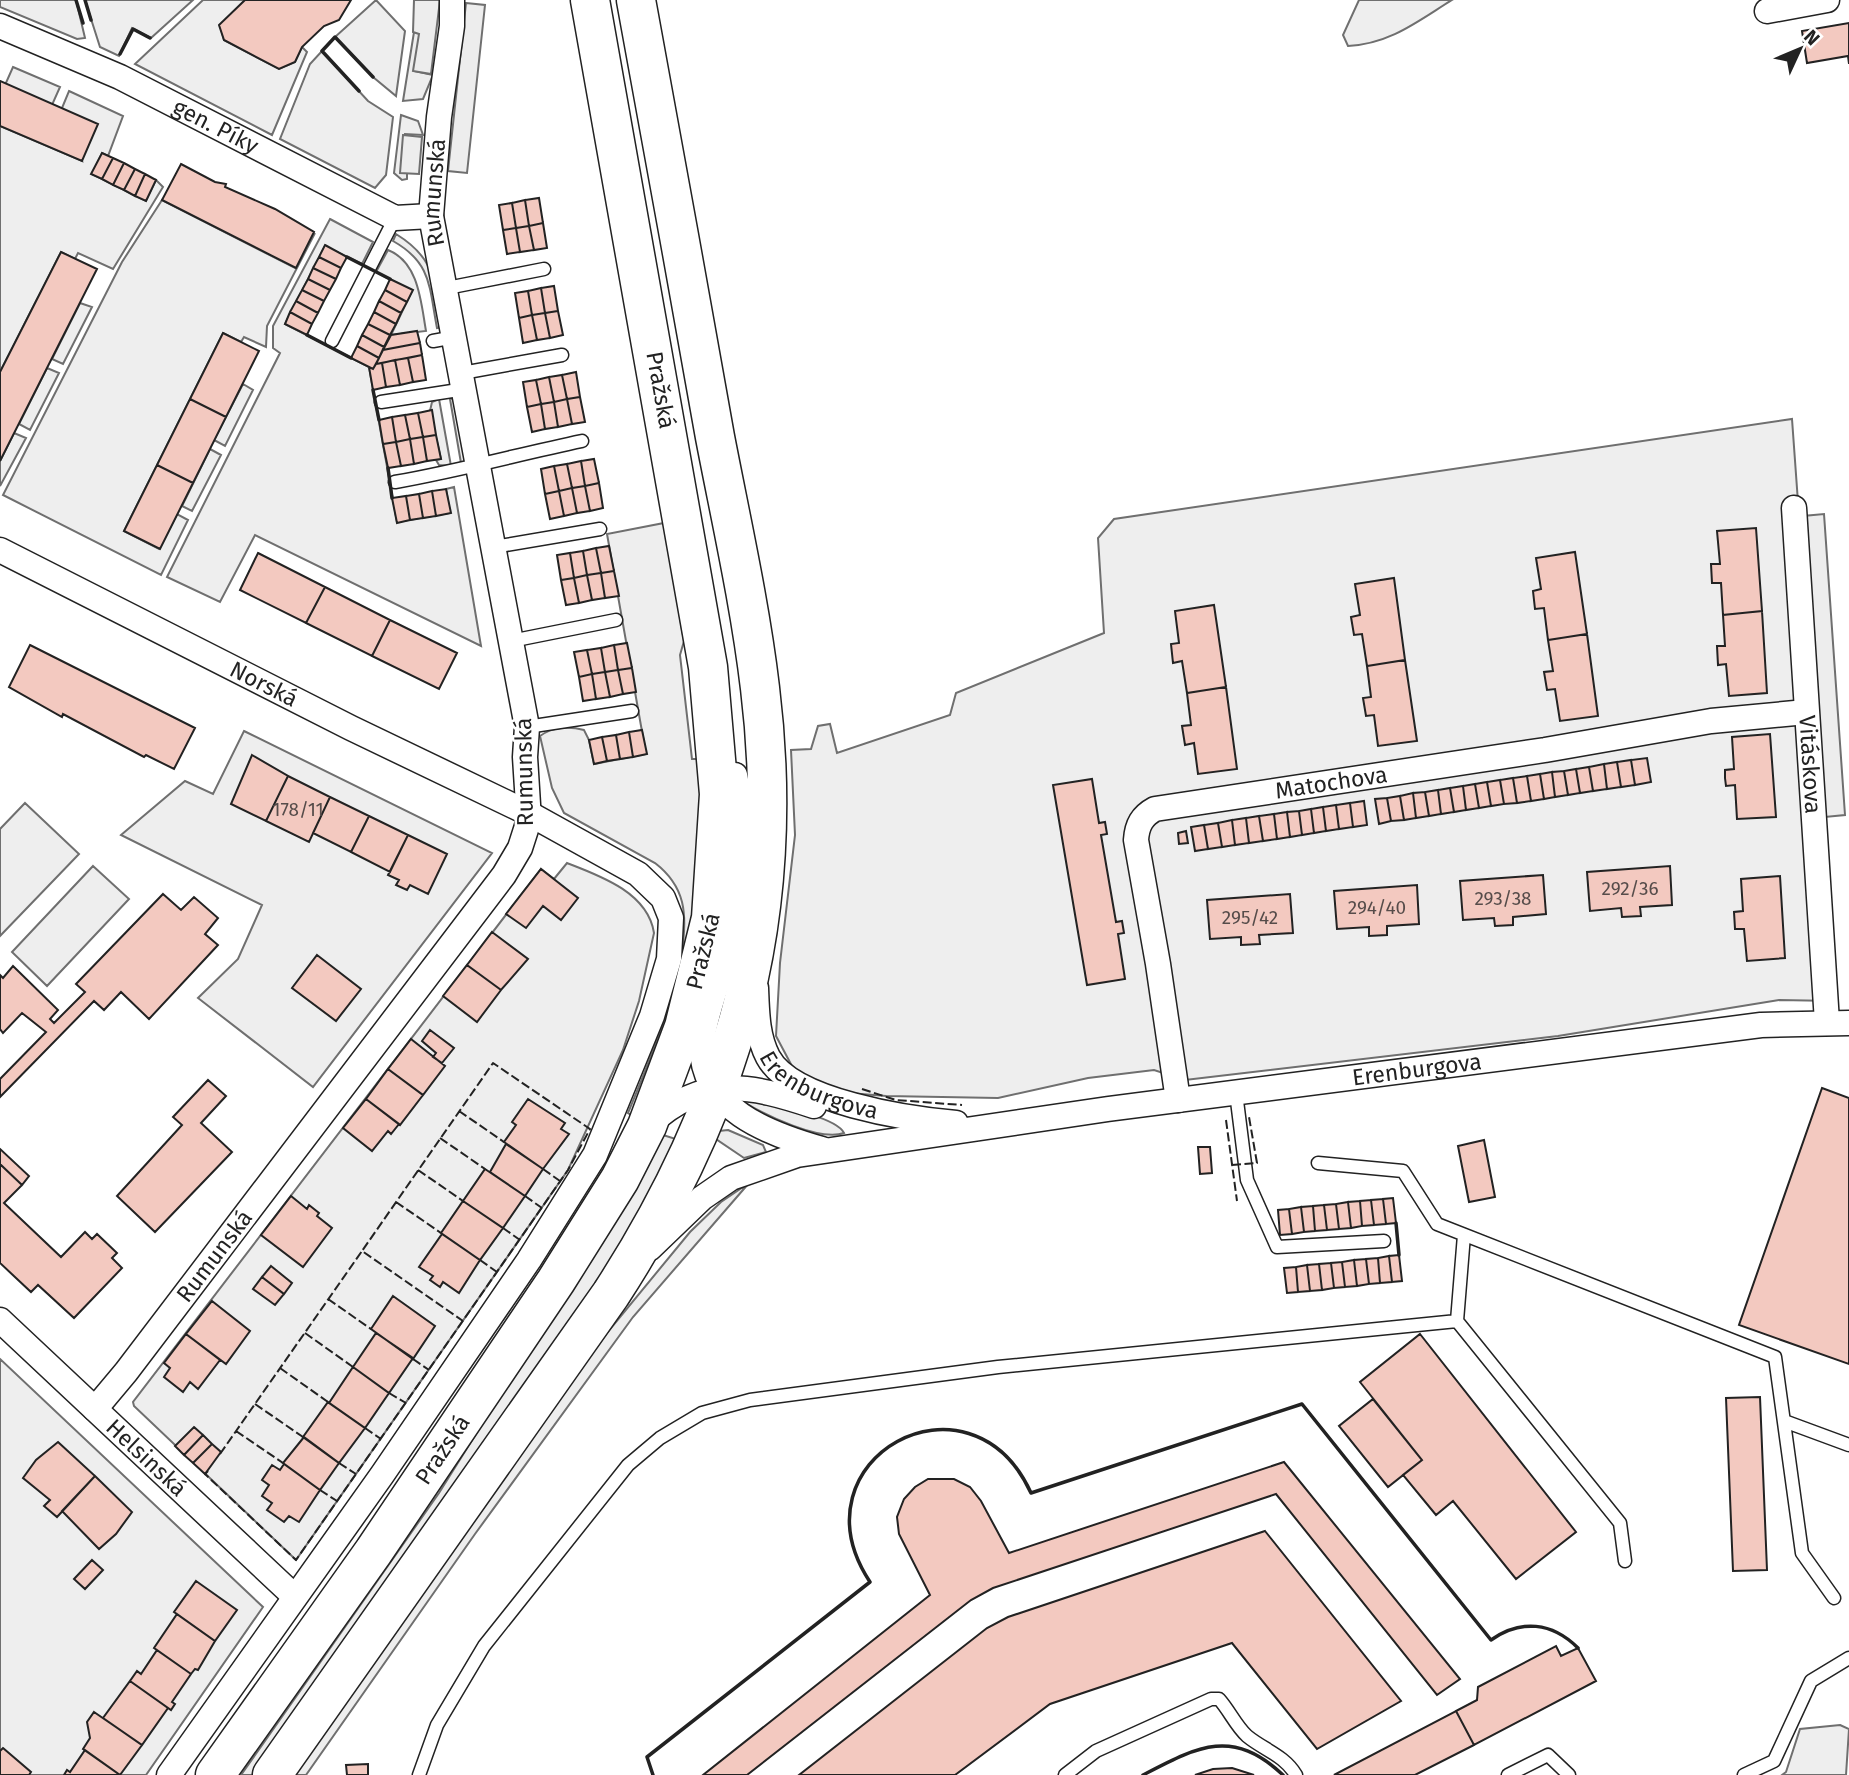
<svg xmlns="http://www.w3.org/2000/svg" width="1849" height="1775" viewBox="0 0 1849 1775" font-family="'Fira Sans',sans-serif">
<style>
.green{fill:#eee;stroke:#6f6f6f;stroke-width:2}
.parking{fill:#ededed;stroke:#6f6f6f;stroke-width:2}
.building{fill:#f3c9c0;stroke:#222;stroke-width:2}
.lines{fill:none;stroke-linecap:round;stroke-linejoin:round}
.lane-casing{stroke:#222;stroke-width:15}
.street-casing{stroke:#222;stroke-width:27}
.primary-casing{stroke:#222;stroke-width:41}
.lane{stroke:#fff;stroke-width:12}
.street{stroke:#fff;stroke-width:24}
.primary{stroke:#fff;stroke-width:38}
.fence{stroke:#222;stroke-width:2;stroke-dasharray:9 3.5;stroke-linecap:butt}
.wall{stroke:#222;stroke-width:3.5}
.labels{text-anchor:middle;dominant-baseline:central;stroke-width:5;stroke-linejoin:round;paint-order:stroke}
.number-label{font-size:19px;fill:#564c4a}
.street-label{font-size:23px;fill:#222;stroke:#fff}
</style>
<rect width="100%" height="100%" fill="#fff"/>
<path class="green" d="M0 0H76L85 38 77 39 0 7Z
M85 0H193L151 38 132 28 119 56 100 47Z
M203 0H245L220 25 224 40 279 69 295 62 302 47 307 52 272 135 135 64Z
M376 0 405 31 396 96 373 77 335 37Z
M1359 0H1452C1418 21 1390 44 1348 46L1343 35Z
M414 32 420 33 414 71 433 75 423 99 403 101Z
M322 51 368 101 393 117 386 175 375 188 280 139 310 64Z
M13 67 60 87 52 105 5 85Z
M69 91 123 116 108 156 102 153 92 174 146 201 156 180 163 187 113 269 78 253 75 259 61 252 0 372V126L82 161 62 108Z
M401 115 418 121 423 135 405 134 401 172 407 173V179L402 180 394 173Z
M162 200 295 268 315 233 267 326 266 347 244 337 241 342 223 333 124 531 159 549 177 514 188 520 161 575 3 495 122 262Z
M330 219 373 242 362 264 325 246 285 324 369 367 397 522 450 513 446 489 454 487 481 646 255 535 220 602 167 577 280 353 273 348V326Z
M396 234C438 260 433 283 443 327L437 328C429 287 432 263 393 241Z
M388 250C419 262 421 303 426 331L391 335 412 291 376 272Z
M80 303 92 307 63 364 52 359Z
M47 368 59 373 30 430 19 424Z
M243 384 253 390 225 446 214 440Z
M455 398 467 462 461 463 450 399Z
M439 399 451 466 439 465 436 460 441 459 430 411 432 402Z
M1792 419 1834 1001 1779 1000 1558 1036 1185 1080 1154 1070 1088 1078 998 1098 886 1096 849 1093 807 1078 793 1068 776 1036 780 963 795 835 791 750 811 749 818 726 830 724 837 753 950 715 956 693 1104 633 1098 538 1114 519Z
M14 433 26 438 0 486V461Z
M210 449 221 455 192 511 182 506Z
M664 523 684 641 680 655 692 759H697C705 821 699 923 680 984 666 1028 649 1072 633 1116L628 1113C649 1062 695 956 682 902 678 886 668 873 655 863L564 813 552 788 540 736C552 727 569 726 584 730L589 740 594 764 646 754 607 534Z
M244 731 492 853 313 1087 198 998 238 959 262 905 121 835 185 781 213 794Z
M25 803 79 854 0 936V829Z
M567 863C601 876 648 893 654 933L639 1001 623 1050 568 1170 296 1560 134 1406 133 1402 541 869 554 879Z
M93 866 129 899 47 986 12 952Z
M744 1099C765 1104 835 1115 844 1133 820 1142 765 1115 744 1102Z
M728 1130 763 1145 766 1152 744 1158 716 1139 719 1131Z
M663 1135 679 1140 632 1231 252 1775H241L439 1493Z
M749 1183 633 1317 475 1534 306 1775H292L597 1345 690 1232 721 1202Z
M0 1359 263 1607 146 1775H0Z
M1840 1725 1849 1729 1846 1775H1782L1786 1772 1800 1729Z"/>
<path class="parking" d="M414 0H440L431 74 413 71 419 34 413 32Z
M466 3 485 5 467 173 448 171Z
M403 135 422 137 419 174 400 173Z
M1824 514 1845 815 1825 817 1803 516Z"/>
<path class="building" d="M245 0H351L339 20 324 26 302 47 295 62 279 69 224 40 219 25Z
M1849 23V64L1848 56 1807 63 1802 31Z
M0 81 98 124 82 161 0 126Z
M102 153 113 158 102 179 91 174Z
M113 158 124 163 113 185 102 179Z
M124 163 135 169 124 190 113 185Z
M181 164 215 182 226 184 225 187 275 209 314 232 296 268 162 200Z
M135 169 145 174 135 196 124 190Z
M145 174 156 180 146 201 135 196Z
M539 198 543 223 529 226 525 200Z
M525 200 529 226 516 228 512 203Z
M512 203 516 228 503 230 499 205Z
M543 223 547 248 534 250 529 226Z
M529 226 534 250 520 252 516 228Z
M516 228 520 252 507 254 503 230Z
M325 245 347 257 341 268 319 257Z
M61 252 97 269 0 461V372Z
M319 257 341 268 336 279 313 268Z
M313 268 336 279 330 290 308 279Z
M308 279 330 290 324 301 302 290Z
M390 279 413 290 407 302 385 290Z
M554 286 558 311 545 313 541 288Z
M541 288 545 313 532 315 528 291Z
M302 290 324 301 318 313 296 301Z
M385 290 407 302 401 313 379 301Z
M528 291 532 315 519 318 515 293Z
M296 301 318 313 312 324 290 312Z
M379 301 401 313 396 324 374 312Z
M558 311 563 335 550 338 545 313Z
M290 312 312 324 307 335 285 324Z
M374 312 396 324 390 335 368 324Z
M545 313 550 338 537 340 532 315Z
M532 315 537 340 523 343 519 318Z
M368 324 390 335 384 347 362 335Z
M417 331 420 343 383 350 391 335Z
M223 333 259 351 226 417 190 399Z
M362 335 384 347 379 358 357 346Z
M420 343 422 355 376 364 383 350Z
M357 346 379 358 373 369 351 358Z
M422 355 426 380 413 382 408 358Z
M408 358 413 382 400 385 395 360Z
M395 360 400 385 386 387 382 363Z
M382 363 386 387 373 390 369 367 373 369 376 364Z
M576 372 580 397 567 399 562 375Z
M562 375 567 399 554 402 549 377Z
M549 377 554 402 541 404 536 380Z
M536 380 541 404 527 407 523 382Z
M580 397 585 422 572 424 567 399Z
M190 399 226 417 193 483 157 465Z
M567 399 572 424 558 427 554 402Z
M554 402 558 427 545 429 541 404Z
M541 404 545 429 532 432 527 407Z
M432 410 436 435 423 437 418 413Z
M418 413 423 437 410 439 405 415Z
M405 415 410 439 396 442 392 417Z
M392 417 396 442 383 444 379 420Z
M436 435 441 459 427 461 423 437Z
M423 437 427 461 414 464 410 439Z
M410 439 414 464 401 466 396 442Z
M396 442 401 466 388 468 383 444Z
M594 459 599 483 585 486 581 461Z
M581 461 585 486 572 488 567 464Z
M567 464 572 488 559 491 554 466Z
M157 465 193 483 160 549 124 531Z
M554 466 559 491 545 494 541 469Z
M599 483 603 508 590 511 585 486Z
M585 486 590 511 577 513 572 488Z
M572 488 577 513 564 516 559 491Z
M446 489 451 513 436 516 432 491Z
M432 491 436 516 423 518 419 494Z
M559 491 564 516 550 519 545 494Z
M419 494 423 518 410 520 406 496Z
M406 496 410 520 397 523 392 498Z
M1756 528 1762 611 1723 615 1721 583H1712L1711 564H1720L1717 531Z
M609 546 614 571 601 573 596 548Z
M596 548 601 573 587 575 583 551Z
M583 551 587 575 574 578 570 553Z
M1575 552 1587 634 1548 640 1544 608 1535 609 1533 591 1541 589 1536 558Z
M258 553 325 587 306 623 240 590Z
M570 553 574 578 561 580 557 555Z
M614 571 619 596 605 598 601 573Z
M601 573 605 598 592 600 587 575Z
M587 575 592 600 579 603 574 578Z
M574 578 579 603 566 605 561 580Z
M1394 578 1405 660 1367 666 1362 634 1354 635 1351 617 1360 615 1355 584Z
M325 587 390 620 372 656 306 623Z
M1214 605 1226 687 1187 693 1182 661 1173 663 1171 644 1179 643 1175 611Z
M1762 611 1767 693 1729 696 1726 664 1718 665 1717 646H1725L1723 615Z
M390 620 457 653 439 689 372 656Z
M1587 634 1598 716 1560 721 1555 689 1547 690 1544 672 1553 671 1548 640Z
M627 643 632 668 618 670 614 645Z
M30 645 195 728 174 769 146 755 144 757 63 714 62 717 9 687Z
M614 645 618 670 605 672 601 648Z
M601 648 605 672 592 674 587 650Z
M587 650 592 674 579 677 574 652Z
M1405 660 1417 741 1378 746 1374 715 1366 716 1363 698 1371 697 1367 666Z
M632 668 636 692 623 694 618 670Z
M618 670 623 694 610 697 605 672Z
M605 672 610 697 596 699 592 674Z
M592 674 596 699 583 701 579 677Z
M1226 687 1237 769 1198 774 1194 743 1185 745 1182 726 1191 725 1187 693Z
M642 730 647 754 633 757 629 732Z
M629 732 633 757 620 759 616 735Z
M1770 734 1776 817 1737 819 1735 785 1726 786 1725 778V770L1734 769 1732 737Z
M616 735 620 759 607 761 602 737Z
M602 737 607 761 594 764 589 740Z
M252 755 288 776 266 821 231 804Z
M1647 758 1651 782 1635 785 1631 760Z
M1631 760 1635 785 1621 787 1617 762Z
M1617 762 1621 787 1607 789 1604 764Z
M1604 764 1607 789 1593 791 1589 767Z
M1589 767 1593 791 1580 793 1576 769Z
M1576 769 1580 793 1568 795 1564 771Z
M1564 771 1568 795 1555 797 1552 772Z
M1552 772 1555 797 1544 799 1540 774Z
M1540 774 1544 799 1531 801 1527 776Z
M288 776 330 797 309 842 266 821Z
M1527 776 1531 801 1517 803 1513 778Z
M1513 778 1517 803 1504 804 1500 780Z
M1092 779 1099 823 1105 822 1107 834 1101 835 1116 922 1122 921 1124 933 1118 934 1125 979 1087 985 1053 785Z
M1500 780 1504 804 1491 806 1487 782Z
M1487 782 1491 806 1479 808 1475 784Z
M1475 784 1479 808 1466 810 1463 786Z
M1463 786 1466 810 1454 812 1450 788Z
M1450 788 1454 812 1441 814 1438 790Z
M1438 790 1441 814 1429 816 1425 792Z
M1425 792 1429 816 1416 818 1413 793Z
M1413 793 1416 818 1404 820 1400 796Z
M1400 796 1404 820 1391 821 1387 798Z
M330 797 369 816 351 852 313 833Z
M1387 798 1391 821 1379 824 1375 799Z
M1364 801 1367 825 1353 827 1350 803Z
M1350 803 1353 827 1339 829 1336 805Z
M1336 805 1339 829 1326 831 1323 807Z
M1323 807 1326 831 1314 833 1311 809Z
M1311 809 1314 833 1302 835 1299 811Z
M1299 811 1302 835 1290 837 1287 812Z
M1287 812 1290 837 1277 839 1274 814Z
M1274 814 1277 839 1263 841 1259 816Z
M369 816 408 835 390 872 351 852Z
M1259 816 1263 841 1249 843 1246 818Z
M1246 818 1249 843 1235 845 1232 820Z
M1232 820 1235 845 1222 847 1218 823Z
M1218 823 1222 847 1208 849 1204 825Z
M1204 825 1208 849 1195 851 1191 827Z
M1186 831 1188 843 1179 844 1178 833Z
M408 835 447 854 428 894 410 885 407 890 396 885 399 880 388 875Z
M1670 866 1672 905 1640 907 1641 916 1622 917 1621 908 1590 911 1587 872Z
M541 869 578 898 561 920 543 906 526 928 506 914Z
M1543 875 1546 914 1513 917V925L1495 926 1494 918 1463 920 1460 881Z
M1780 876 1785 958 1747 961 1744 929H1735L1734 912 1743 911 1741 879Z
M1417 885 1419 924 1387 926V935L1369 936V927L1337 929 1334 891Z
M163 894 181 910 194 897 218 918 205 934 218 945 149 1019 121 992 104 1010 94 1001 0 1097V1079L46 1032 22 1013 3 1033 0 1029V975L3 978 13 966 58 1010 50 1019 54 1023 85 992 76 984Z
M1290 894 1293 933 1259 935 1260 944 1241 945V937L1210 939 1207 900Z
M492 932 528 959 501 990 467 965Z
M317 955 361 989 336 1021 292 988Z
M467 965 501 990 477 1022 443 996Z
M430 1030 454 1048 442 1063 433 1057 436 1053 422 1041Z
M411 1039 445 1066 423 1095 388 1069Z
M388 1069 423 1095 400 1125 366 1099Z
M208 1080 226 1096 201 1123 232 1152 155 1232 117 1196 182 1125 173 1117Z
M1822 1088 1849 1098V1364L1739 1325Z
M366 1099 399 1124 391 1134 388 1131 372 1151 343 1128Z
M528 1099 565 1123 561 1129 569 1134 543 1169 504 1142 516 1125 512 1122Z
M1484 1140 1495 1197 1469 1202 1458 1146Z
M506 1144 543 1169 525 1196 490 1172Z
M1198 1147H1210L1212 1173 1200 1174Z
M0 1149 29 1176 22 1185 0 1164Z
M0 1164 22 1185 4 1203 61 1257 85 1232 92 1239 97 1234 117 1253 112 1258 122 1268 74 1318 38 1285 31 1292 0 1263Z
M485 1169 525 1196 503 1228 463 1201Z
M291 1196 307 1209 309 1205 319 1213 317 1216 332 1228 303 1267 261 1235Z
M1393 1198 1396 1223 1386 1224 1383 1199Z
M1383 1199 1386 1224 1374 1225 1371 1200Z
M1371 1200 1374 1225 1362 1226 1360 1201Z
M463 1201 503 1228 480 1260 441 1233Z
M1360 1201 1362 1226 1351 1228 1348 1202Z
M1348 1202 1351 1228 1339 1229 1336 1204Z
M1336 1204 1339 1229 1327 1230 1324 1205Z
M1324 1205 1327 1230 1315 1231 1313 1206Z
M1313 1206 1315 1231 1304 1232 1301 1207Z
M1301 1207 1304 1232 1292 1234 1289 1209Z
M1289 1209 1292 1234 1280 1235 1278 1210Z
M442 1234 480 1260 459 1293 443 1282 440 1287 430 1280 433 1276 419 1267Z
M1399 1255 1402 1281 1392 1282 1389 1256Z
M1389 1256 1392 1282 1380 1283 1378 1258Z
M1378 1258 1380 1283 1369 1284 1366 1259Z
M1366 1259 1369 1284 1357 1286 1354 1260Z
M1354 1260 1357 1286 1345 1287 1342 1262Z
M1342 1262 1345 1287 1334 1288 1331 1263Z
M1331 1263 1334 1288 1322 1290 1319 1264Z
M1319 1264 1322 1290 1310 1291 1307 1265Z
M1307 1265 1310 1291 1298 1292 1296 1267Z
M271 1266 292 1283 284 1294 262 1277Z
M1296 1267 1298 1292 1287 1293 1284 1268Z
M262 1277 284 1294 275 1305 253 1289Z
M393 1296 435 1326 413 1359 371 1329Z
M212 1301 250 1331 226 1364 186 1334Z
M376 1333 413 1358 389 1393 353 1367Z
M186 1334 220 1360 198 1389 190 1382 183 1392 164 1377 170 1368 164 1363Z
M1420 1334 1576 1532 1516 1579 1453 1501 1436 1515 1403 1475 1422 1460 1360 1382Z
M353 1367 389 1393 365 1428 329 1403Z
M1760 1397 1767 1570 1733 1571 1726 1398Z
M1373 1399 1422 1460 1388 1487 1339 1426Z
M328 1402 365 1428 339 1463 303 1437Z
M194 1427 203 1435 184 1455 175 1446Z
M203 1435 212 1444 193 1463 184 1455Z
M304 1437 339 1463 320 1490 283 1463Z
M58 1442 95 1476 57 1517 44 1506 50 1500 23 1478 36 1460Z
M212 1444 221 1452 205 1474 193 1463Z
M1284 1462 1460 1679 1437 1695 1276 1494 993 1588 971 1600 747 1775H703L930 1595 899 1534 897 1517 904 1499 915 1487 928 1479H954L970 1487 981 1501 1009 1553Z
M284 1464 320 1490 299 1522 289 1516 284 1522 267 1510 272 1503 262 1496 269 1485 262 1480 272 1465 280 1470Z
M95 1476 132 1512 116 1534 99 1549 62 1511Z
M1265 1531 1401 1701 1317 1749 1232 1643 1050 1704 955 1775H799L987 1628 1008 1617Z
M92 1560 103 1570 85 1589 74 1579Z
M196 1581 237 1610 215 1641 174 1612Z
M177 1614 215 1641 198 1670 195 1669 191 1674 154 1648Z
M1556 1646 1561 1656 1578 1648 1596 1681 1474 1745 1456 1711 1477 1700 1478 1687Z
M157 1650 191 1674 172 1702 175 1704 171 1710 130 1681 137 1671 141 1674Z
M130 1681 168 1708 142 1745 103 1718Z
M1456 1711 1474 1745 1415 1775H1334Z
M94 1712 142 1745 120 1775 83 1749 90 1738 87 1722Z
M3 1748 31 1772 29 1775H0V1751Z
M85 1750 120 1775H64L67 1770 70 1772Z
M368 1764V1775H347L346 1765Z
M1232 1768 1254 1775H1195L1213 1769Z"/>
<g class="lines">
<g class="lane-casing">
<path id="lane" d="M447 288 544 269
M332 341 395 218
M433 341 455 337
M462 373 562 355
M381 402 465 389
M395 482C458 471 520 454 582 441
M494 547 600 529
M511 641 616 620
M527 727 632 711
M1236 1093 1247 1180 1277 1247 1384 1241
M1318 1163 1403 1171 1437 1224 1775 1357 1802 1553 1834 1598
M1464 1235 1457 1321 1620 1523 1625 1561
M1784 1421 1849 1445
M419 1775 437 1725 484 1646 628 1465 660 1438 702 1413 750 1400 998 1367 1457 1321
M1065 1775 1096 1751 1211 1699H1219C1229 1710 1236 1726 1247 1736 1264 1750 1284 1755 1296 1775
M1508 1775 1548 1755 1569 1775
M1744 1775 1774 1761 1811 1681 1849 1658"/>
</g>
<g class="street-casing">
<g id="street">
<path d="M1767 11 1827 0"/>
<path id="s1" d="M0 26 120 77 395 218 431 216"/>
<path id="s2" d="M1794 508 1827 1022"/>
<path id="s3" d="M0 550 351 728 528 813 638 874 663 898 671 918 669 959 652 1016 595 1155 529 1260 382 1475 169 1775"/>
<path d="M735 775C747 825 730 923 719 975 714 996 704 1020 702 1042 699 1109 769 1134 822 1149"/>
<path id="s4" d="M756 988C757 1012 757 1036 768 1057 792 1102 909 1119 956 1123"/>
<path id="s5" d="M1178 1100 1158 964 1136 840C1137 825 1142 816 1155 809L1545 750 1711 721 1806 712"/>
<path d="M650 1124C703 1074 751 1085 814 1106"/>
<path id="s6" d="M650 1248 702 1198 731 1178 797 1155 1108 1109 1761 1025 1849 1023"/>
<path id="s7" d="M0 1320 294 1596"/>
<path id="s8" d="M95 1409 126 1372 504 875 520 848 529 820 525 757 527 727 431 216 439 117 452 26V0"/>
</g>
</g>
<g class="primary-casing">
<g id="primary">
<path id="s9" d="M215 1775 374 1551 556 1281 620 1179 647 1126 684 1027 711 918 719 794 708 667 590 0"/>
<path d="M272 1775 611 1294C735 1103 788 916 760 688 750 604 731 520 715 437 689 291 663 146 636 0"/>
</g>
</g>
<use href="#lane" class="lane"/>
<use href="#street" class="street"/>
<use href="#primary" class="primary"/>
<path class="fence" d="M862 1089 896 1100 962 1105
M459 1111 504 1142
M1226 1120 1237 1201
M440 1138 485 1169
M1232 1165 1257 1163 1249 1117
M543 1169 560 1181
M418 1170 463 1201
M525 1196 542 1208
M396 1202 441 1233
M503 1228 520 1240
M480 1260 497 1272
M328 1299 371 1329
M305 1333 353 1367
M413 1359 429 1370
M280 1368 328 1402
M389 1393 406 1403
M255 1404 303 1437
M365 1428 381 1439
M236 1431 283 1463
M220 1454 362 1251 463 1321
M339 1463 356 1474
M208 1471 205 1474 296 1560 568 1170 590 1129 493 1063 362 1251
M320 1490 337 1501"/>
<path class="wall" d="M76 0 83 23
M85 0 91 20
M120 54 133 29 150 38
M359 91 322 51 335 37 373 77
M347 257 390 279
M307 335 351 358
M373 390 379 420
M388 468 392 498
M1396 1223 1399 1255
M653 1775 647 1757 870 1582C789 1459 970 1360 1031 1493L1302 1404 1491 1640C1521 1619 1552 1622 1578 1648
M1143 1775C1197 1747 1232 1727 1283 1775"/>
</g>
<g class="labels">
<g class="number-label">
<text x="298" y="809">178/11</text>
<text x="1630" y="888">292/36</text>
<text x="1503" y="898">293/38</text>
<text x="1377" y="907">294/40</text>
<text x="1250" y="917">295/42</text>
</g>
<g class="street-label">
<text stroke="none"><textPath href="#s1" startOffset="238">gen. Píky</textPath></text>
<text stroke="none"><textPath href="#s8" startOffset="1370">Rumunská</textPath></text>
<text transform="translate(661 390) rotate(80)">Pražská</text>
<text stroke="none"><textPath href="#s3" startOffset="296">Norská</textPath></text>
<text stroke="none"><textPath href="#s2" startOffset="257">Vitáskova</textPath></text>
<text transform="translate(524 772) rotate(-91)">Rumunská</text>
<text stroke="none"><textPath href="#s5" startOffset="480">Matochova</textPath></text>
<text stroke="none"><textPath href="#s9" startOffset="964">Pražská</textPath></text>
<text stroke="none"><textPath href="#s6" startOffset="803">Erenburgova</textPath></text>
<text stroke="none"><textPath href="#s4" startOffset="131">Erenburgova</textPath></text>
<text stroke="none"><textPath href="#s8" startOffset="194">Rumunská</textPath></text>
<text stroke="none"><textPath href="#s9" startOffset="397">Pražská</textPath></text>
<text stroke="none"><textPath href="#s7" startOffset="201">Helsinská</textPath></text>
</g>
</g>
<g transform="translate(1800 49) rotate(46)" stroke="#ffffff" stroke-width="5" paint-order="stroke">
<path d="M0-5L12 26L0 18L-12 26Z" fill="#222222"/>
<text y="-10" font-size="19" font-weight="bold" text-anchor="middle" fill="#222222">N</text>
</g>
</svg>
